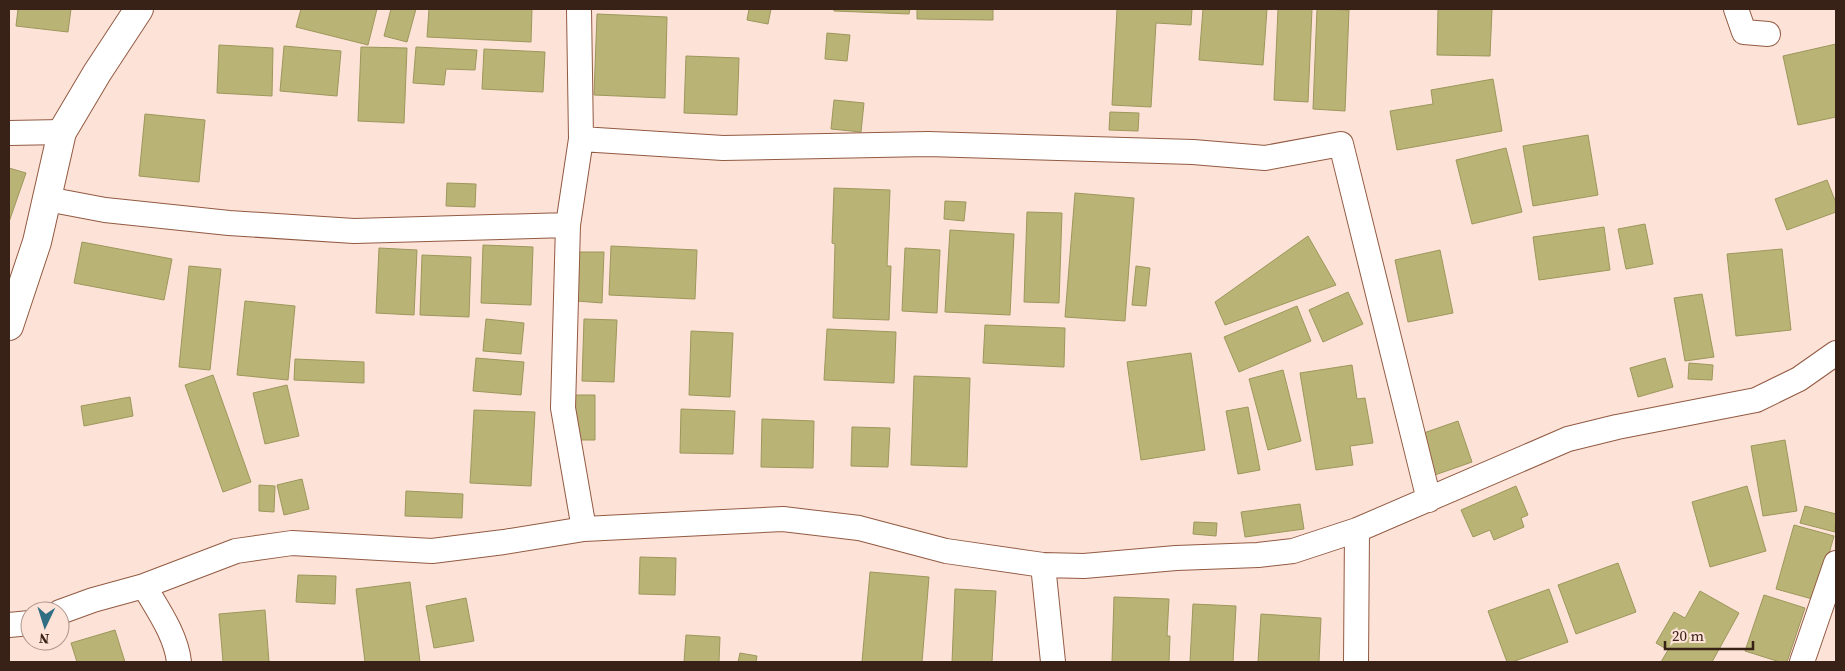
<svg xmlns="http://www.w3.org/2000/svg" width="1845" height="671" viewBox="0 0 1845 671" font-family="'Source Serif 4',serif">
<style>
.building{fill:#b9b476;stroke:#9d975b}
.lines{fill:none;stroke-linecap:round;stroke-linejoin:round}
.minor-casing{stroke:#925a42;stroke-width:26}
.tertiary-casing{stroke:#925a42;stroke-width:30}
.minor{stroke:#fff;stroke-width:24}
.tertiary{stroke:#fff;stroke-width:28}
</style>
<rect width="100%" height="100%" fill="#fce2d7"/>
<path class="building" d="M18 9H71L68 32 16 26Z
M301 9H377L368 45 296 27Z
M391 9H416L407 42 384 36Z
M429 9H532L531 42 427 37Z
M749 9H771L768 24 747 20Z
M834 9H910L909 14 834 11Z
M917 9H993V20L917 19Z
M1117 9H1192L1191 25 1156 23 1151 107 1112 105Z
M1203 9H1267L1263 65 1199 60Z
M1278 9H1312L1308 102 1274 100Z
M1317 9 1349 10 1345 111 1313 109Z
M1438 9H1492L1490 56 1437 55Z
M597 14 667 17 665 98 594 95Z
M827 33 850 35 847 61 825 59Z
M1836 44V117L1798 125 1783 56Z
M219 45 273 48 272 96 217 93Z
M284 46 341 51 337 96 280 91Z
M361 47 407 48 404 123 358 121Z
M416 47 477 50 475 70 446 69 444 85 413 83Z
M484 49 545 52 543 92 482 89Z
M686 56 739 58 737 115 684 113Z
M1493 79 1502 131 1397 150 1390 111 1433 104 1431 90Z
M834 100 864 103 861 132 831 129Z
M1110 112 1139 113 1138 131 1109 130Z
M145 114 205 120 199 182 139 176Z
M1588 135 1598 195 1533 206 1523 146Z
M1506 148 1522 212 1472 224 1456 160Z
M9 168 26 173 9 222Z
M1827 180 1836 203V212L1787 230 1775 199Z
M447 183 476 184 475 207 446 206Z
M834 188 890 190 887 266H891L889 320 833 318 835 244 832 243Z
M1075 193 1134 198 1125 321 1065 317Z
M945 201 966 202 964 221 944 219Z
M1027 212 1062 213 1059 303 1024 302Z
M1645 224 1653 264 1626 269 1618 229Z
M1604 227 1610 270 1539 280 1533 237Z
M950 230 1014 234 1010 315 945 312Z
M1308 236 1336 285 1225 325 1215 302Z
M82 242 172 259 164 300 74 283Z
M483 245 533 247 531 305 481 303Z
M611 246 697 250 695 299 609 295Z
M379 248 417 250 414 315 376 313Z
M905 248 940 250 937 313 902 311Z
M1782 249 1791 330 1736 336 1727 254Z
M1440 250 1453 313 1408 322 1395 260Z
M579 252H604L602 303 577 301Z
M422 255 471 257 469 317 420 315Z
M189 266 221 269 210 370 179 367Z
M1136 266 1150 268 1146 306 1132 305Z
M1348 292 1363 324 1323 342 1309 310Z
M1702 294 1714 357 1685 361 1674 298Z
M245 301 295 306 288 380 237 375Z
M1297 306 1311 341 1239 372 1224 337Z
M486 319 524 323 521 354 483 351Z
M584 319 617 320 614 382 582 381Z
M985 325 1065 328 1064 367 983 363Z
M827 329 896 332 894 383 824 380Z
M691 331 733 333 730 397 689 395Z
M1191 353 1205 450 1141 460 1127 362Z
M476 358 524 362 521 395 473 391Z
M1665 358 1673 387 1638 397 1630 368Z
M295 359 364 362V383L294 380Z
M1689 363 1713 365 1712 380 1688 379Z
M1352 365 1357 399 1365 398 1373 443 1350 446 1353 465 1316 470 1300 373Z
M1283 370 1301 441 1268 450 1249 379Z
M213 375 251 482 223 492 185 385Z
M914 376 970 378 967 467 911 465Z
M287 385 299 436 265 444 253 393Z
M575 395H595V440H574Z
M130 397 133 416 84 426 81 406Z
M1248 407 1260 470 1238 474 1226 411Z
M681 409 735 411 733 454 680 453Z
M474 410 535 412 531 486 470 483Z
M762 419 814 421 813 468 761 467Z
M1458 421 1472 462 1432 476 1418 435Z
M852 427 890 428 888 467 851 466Z
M1785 440 1797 511 1763 516 1751 446Z
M302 479 309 509 284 515 277 485Z
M259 485 275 486 274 512 259 511Z
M1516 486 1528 515 1521 518 1524 527 1494 540 1490 530 1473 537 1461 510Z
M1747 486 1766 551 1710 567 1692 502Z
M406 491 463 494 462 518 405 516Z
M1300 504 1304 529 1245 537 1241 512Z
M1805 506 1836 514 1835 532 1800 523Z
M1194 522 1217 523 1216 536 1193 534Z
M1794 525 1834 536 1816 600 1776 589Z
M640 557 676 558 675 595 639 594Z
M1618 563 1636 612 1576 634 1558 585Z
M870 572 929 577 922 662H862Z
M298 575 336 576 335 604 296 602Z
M410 582 420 662H365L356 589Z
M955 589 996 591 992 662H952Z
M1549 589 1568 642 1512 662H1507L1488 611Z
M1700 591 1739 613 1712 662H1661L1668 650 1656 643 1674 612 1685 618Z
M1764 595 1805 608 1787 662H1780L1745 651Z
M1114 597 1169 599 1167 636H1170L1169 662H1112Z
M466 598 474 641 434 648 426 606Z
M1193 604 1236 606 1233 662H1190Z
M265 610 269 662H223L219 614Z
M1261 614 1321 618 1319 662H1258Z
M115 630 125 662H77L71 643Z
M686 635 720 637 719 662H684Z
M740 653 757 656 756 662H738Z"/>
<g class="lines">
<g class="minor-casing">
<path id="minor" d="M579 9 581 139 568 225 563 408 584 529
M1736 9 1744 32 1768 34
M9 133 62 132
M581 139 723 148 928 144 1193 152 1265 158 1341 144 1429 500
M47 199 105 210 229 223 354 231 568 225
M1043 565 1053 662
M144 586C158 610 176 635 179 662
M60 612 93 600 144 586 236 551 292 543 432 551 504 542 584 529 783 519 859 528 946 551 1043 565 1084 566 1176 558 1258 555 1293 551 1357 530 1568 439 1617 427 1756 400 1799 379 1836 353
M9 625 30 623
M1356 662 1357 530
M1802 662 1836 563"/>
</g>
<g class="tertiary-casing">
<path id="tertiary" d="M9 326 37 242 62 132 97 73 139 9"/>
</g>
<use href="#minor" class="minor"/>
<use href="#tertiary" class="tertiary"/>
</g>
<rect width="1845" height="671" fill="none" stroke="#382117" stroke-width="20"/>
<g transform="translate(45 626) rotate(184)"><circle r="24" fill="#fce2d7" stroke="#ae958a"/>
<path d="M0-4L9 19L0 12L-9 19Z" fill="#306e84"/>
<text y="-8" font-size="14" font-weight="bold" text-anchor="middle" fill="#382117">N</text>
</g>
<path d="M1665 641v8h88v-8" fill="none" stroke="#382117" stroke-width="2.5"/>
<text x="1672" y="641" font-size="15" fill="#382117" stroke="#fce2d7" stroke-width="4" paint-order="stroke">20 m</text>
</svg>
